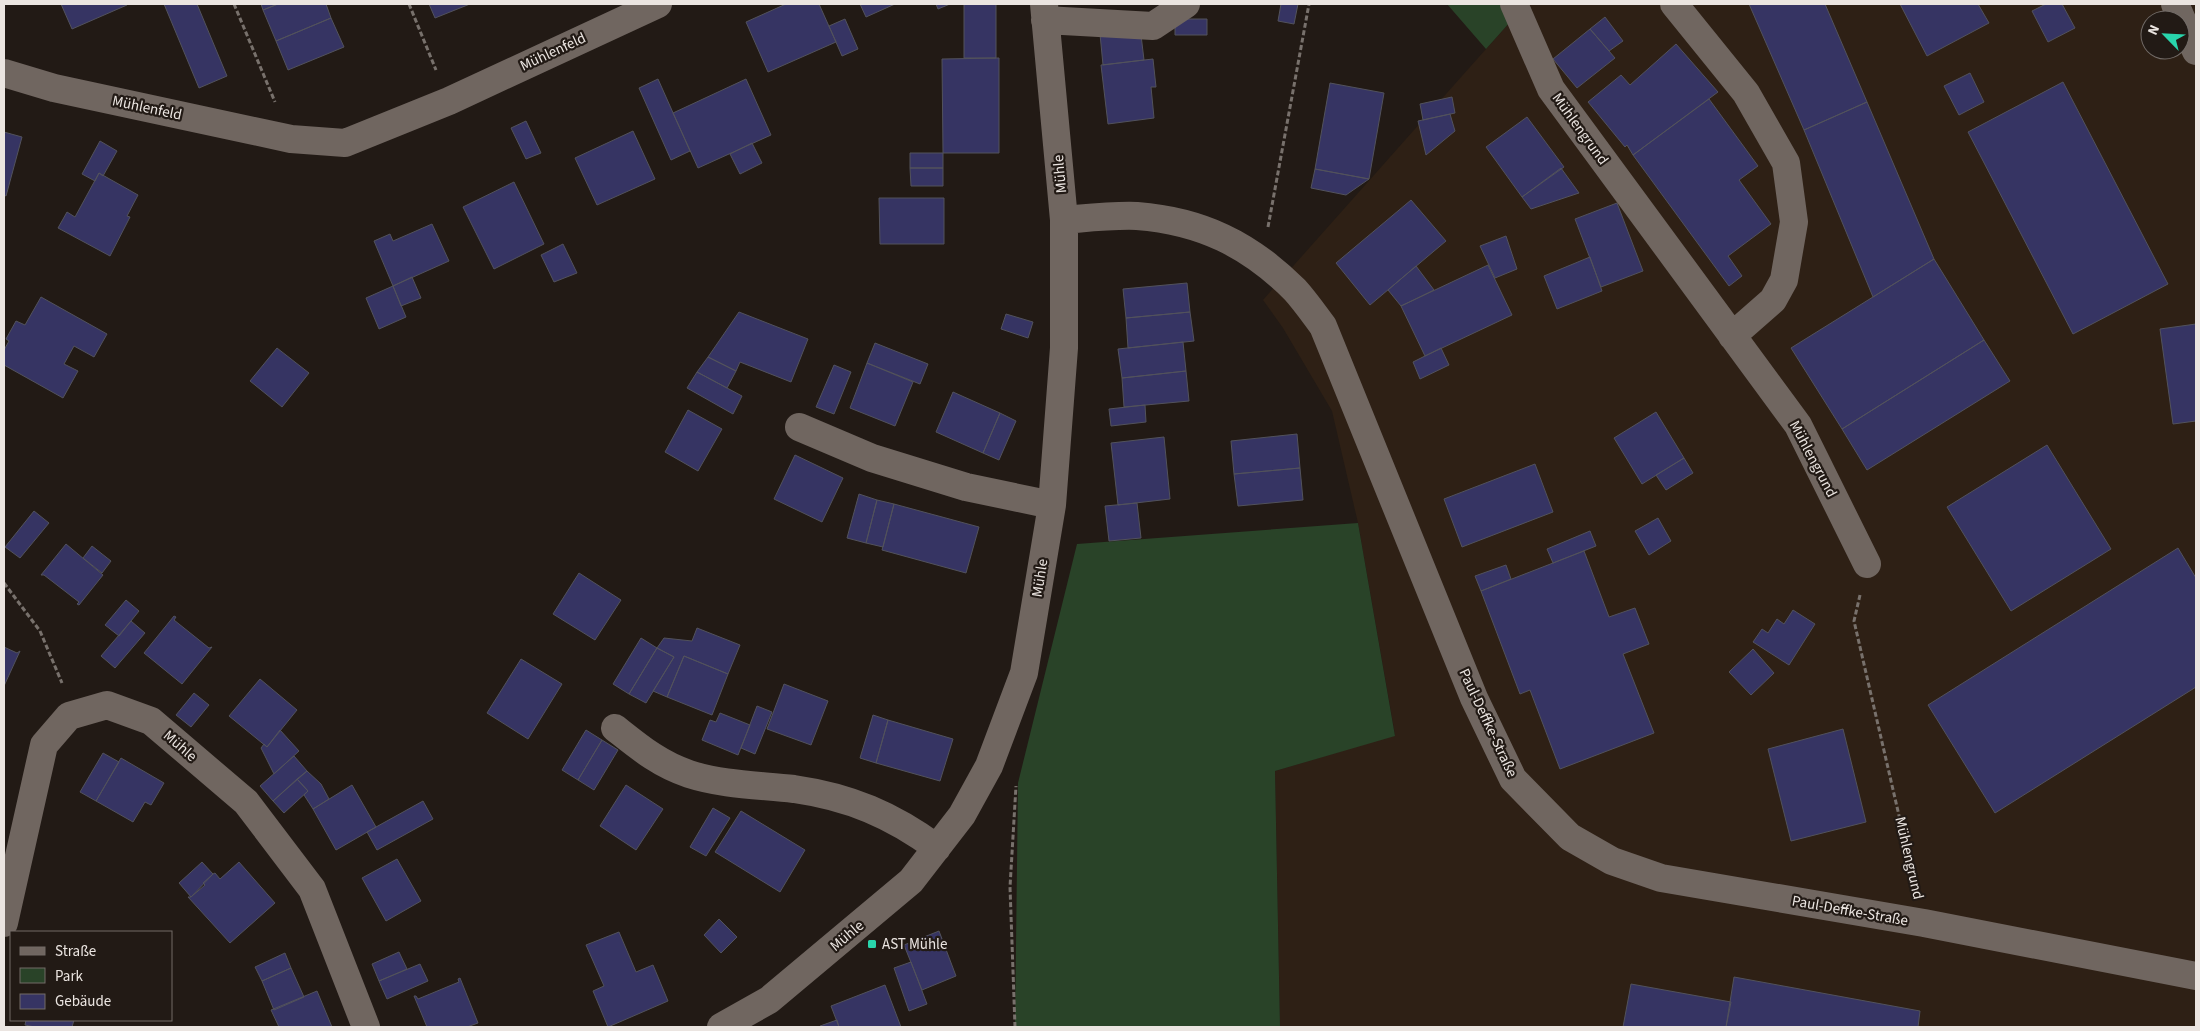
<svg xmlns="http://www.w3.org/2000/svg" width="2200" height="1031" viewBox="0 0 2200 1031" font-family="'Source Sans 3',sans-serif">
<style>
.commercial{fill:#2e2015;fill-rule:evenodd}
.green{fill:#294328}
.building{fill:#363463;stroke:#52525c}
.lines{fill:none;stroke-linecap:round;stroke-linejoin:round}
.path{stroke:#78716c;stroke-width:3;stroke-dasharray:5 2.5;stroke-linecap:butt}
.minor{stroke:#706660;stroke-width:28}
.poi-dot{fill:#29d5ac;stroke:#221a15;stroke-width:2}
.labels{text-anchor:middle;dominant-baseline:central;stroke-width:4.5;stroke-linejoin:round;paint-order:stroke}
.street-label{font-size:15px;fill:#ebe5e1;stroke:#221a15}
.poi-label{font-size:15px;fill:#ebe5e1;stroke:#221a15;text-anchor:start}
</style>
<rect width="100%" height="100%" fill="#221a15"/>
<path class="commercial" d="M1526 4H2196V1027H1280L1275 771 1395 735 1358 523 1332 411 1283 328 1263 300ZM2150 20H2180V50H2150Z"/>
<path class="green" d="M1447 4H1504L1511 21 1486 49Z
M1358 523 1395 736 1275 771 1280 1027H1015L1018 783 1077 544Z"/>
<path class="building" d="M61 4H126L127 5 72 29Z
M164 4H197L227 76 199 88Z
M261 4H278L263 10Z
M278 4H326L331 18 276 41 263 10Z
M429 4H470L435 18Z
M786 4H819L836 42 768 72 746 22Z
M860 4H895L866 17Z
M936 4H950L938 9Z
M964 4H996V58H964Z
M1281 4H1298L1294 24 1278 21Z
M1749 4H1825L1867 102 1804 130Z
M1900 4H1978L1989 23 1927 56Z
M2046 4H2062L2075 28 2048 42 2032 11Z
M1605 17 1623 41 1609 51 1590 29Z
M331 18 344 47 288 70 276 41Z
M845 19 858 49 842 56 829 26Z
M1175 19H1207V35H1175Z
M1590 29 1615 58 1577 88 1553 59Z
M1100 34 1141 35 1144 60 1103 65Z
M1676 44 1718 92 1633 155 1627 145 1625 147 1588 102 1621 75 1630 85Z
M999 58V153H943L942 59Z
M1153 59 1156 87H1151L1154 118 1108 124 1101 65Z
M1970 73 1984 102 1959 115 1944 86Z
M658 79 690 151 671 160 639 88Z
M746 79 771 135 698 168 673 113Z
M2063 82 2168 284 2073 334 1968 132Z
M1330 83 1384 93 1369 179 1315 169Z
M1452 97 1455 113 1423 120 1420 104Z
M1709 99 1758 166 1739 180 1771 224 1728 256 1742 276 1729 286 1633 155Z
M1867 102 1934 259 1873 297 1804 130Z
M1450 114 1455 131 1426 155 1418 121Z
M1527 117 1564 167 1522 197 1486 147Z
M526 121 541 153 526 159 511 128Z
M633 131 655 179 597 205 575 158Z
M4 132 22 137 6 196 4 195Z
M100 141 117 151 103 176 99 173 95 181 82 174Z
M752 143 762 163 740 174 730 154Z
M910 153H943V168H910Z
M910 168H943V186H911Z
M1561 168 1579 193 1531 209 1522 197Z
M1315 169 1369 179 1346 195 1311 188Z
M99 173 138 195 127 216 130 217 110 256 58 228 67 212 75 217Z
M514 182 544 244 494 269 463 207Z
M879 198H944V244H880Z
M1411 200 1446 241 1370 305 1336 263Z
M1617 203 1643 271 1601 287 1575 219Z
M432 224 449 261 393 286 374 241 390 234 393 241Z
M1506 236 1517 269 1495 278 1480 246Z
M563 244 577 273 554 282 541 255Z
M1590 257 1602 291 1557 309 1544 276Z
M1934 259 1984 340 1842 429 1791 348Z
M1488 265 1512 315 1425 356 1401 306Z
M1416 266 1434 290 1401 306 1388 290Z
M412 277 421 298 401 306 393 286Z
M1187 283 1190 312 1126 318 1123 289Z
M393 286 406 317 379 329 366 298Z
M41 297 107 334 94 357 74 346 64 364 78 371 63 398 4 365V350L9 341 6 339 16 321 25 325Z
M739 312 808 339 791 382 740 362 736 371 708 357Z
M1190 312 1194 341 1128 348 1126 318Z
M1006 314 1033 322 1028 338 1001 329Z
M2196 324V421L2173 424 2160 329Z
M1984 340 2010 381 1867 470 1842 429Z
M1183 342 1186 371 1122 378 1118 349Z
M875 343 928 364 920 384 867 363Z
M277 348 309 373 282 407 250 381Z
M1441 348 1449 365 1420 379 1413 362Z
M708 357 736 371 727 388 697 372Z
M867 363 913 382 895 426 850 408Z
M834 365 851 372 834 414 816 407Z
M1186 371 1189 401 1124 407 1122 378Z
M697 372 742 396 733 414 687 388Z
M953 392 1000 413 983 453 936 432Z
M1145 405 1146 422 1111 426 1109 409Z
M688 410 722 429 698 471 665 452Z
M1656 412 1684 458 1642 484 1614 438Z
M1000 413 1016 421 999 460 983 453Z
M1297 434 1300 468 1234 474 1231 441Z
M1164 437 1170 499 1118 505 1111 443Z
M2047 445 2111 549 2011 611 1947 507Z
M795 455 843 478 822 522 774 499Z
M1684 458 1693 473 1666 490 1656 475Z
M1535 464 1553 512 1462 547 1444 499Z
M1300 468 1303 500 1238 506 1234 474Z
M859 494 877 500 866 543 847 538Z
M877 500 894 504 883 547 866 543Z
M1137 503 1141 538 1109 541 1105 506Z
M894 504 979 527 966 573 882 550Z
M34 511 49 523 20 558 5 547Z
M1658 518 1671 541 1649 555 1635 531Z
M1590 531 1596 546 1553 563 1547 549Z
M66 544 103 575 79 605 77 604 79 602 44 575H41Z
M92 546 111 561 102 573 83 558Z
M2178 548 2196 578V687L1995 813 1928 705Z
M1584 551 1609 617 1635 608 1649 644 1623 654 1654 733 1560 769 1530 690 1520 694 1481 591Z
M1506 565 1511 579 1481 591 1475 576Z
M579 573 621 600 595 640 553 614Z
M126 600 139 611 119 636 105 625Z
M1793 610 1815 624 1789 665 1753 642 1762 629 1768 633 1777 619 1784 624Z
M174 616 176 617 174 620 209 648 212 647 182 684 144 653Z
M131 621 145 633 115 668 101 656Z
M697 628 740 645 728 674 684 656 667 697 653 691 674 657 657 648 664 638 692 641Z
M641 638 657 648 629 694 613 684Z
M4 647 17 653 20 651 4 686Z
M657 648 674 657 646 703 629 694Z
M1753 649 1774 673 1751 695 1729 672Z
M684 656 728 674 712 715 667 697Z
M521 659 562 684 528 739 487 713Z
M260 679 297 710 267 747 229 716Z
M784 684 828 701 811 745 767 729Z
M194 693 209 705 191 727 176 715Z
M757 706 772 712 755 754 741 748Z
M720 713 750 725 738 755 702 740 710 720 716 722Z
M873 715 888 720 876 763 860 758Z
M888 720 953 739 940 781 876 763Z
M1843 729 1866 822 1791 841 1768 749Z
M280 730 299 751 274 774 261 748 264 744 267 747Z
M586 730 602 740 578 780 562 770Z
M602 740 618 750 594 790 578 780Z
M103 753 119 762 96 801 80 792Z
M294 756 307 771 273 801 260 786Z
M121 758 164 783 151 805 145 802 133 822 96 801Z
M307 771 321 784 329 799 313 809 304 795 308 791 297 779Z
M297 779 308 791 284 813 273 801Z
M352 785 376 827 336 850 313 809Z
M626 785 663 809 636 850 600 826Z
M423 801 433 819 377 850 367 832Z
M713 808 730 818 706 856 690 847Z
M741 811 805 850 780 892 715 852Z
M397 859 421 901 386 921 362 878Z
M202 862 213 874 191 897 179 883Z
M239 862 275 903 230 943 188 897H191L205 885 203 883 213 874 215 873 220 879Z
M719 919 737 937 721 953 704 935Z
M939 931 956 976 922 990 904 945Z
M619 932 636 972 653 965 668 1001 608 1027 593 991 604 986 586 945Z
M399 952 407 969 379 981 372 964Z
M285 953 291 968 262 981 255 967Z
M911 962 927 1004 909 1011 894 968Z
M420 964 428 981 387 999 379 981Z
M291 968 304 997 274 1010 262 981Z
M1734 977 1920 1011 1918 1027H1726Z
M460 978 478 1023 467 1027H427L414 996H416L418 999 459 982 458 979Z
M1631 984 1731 1002 1726 1027H1623Z
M885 985 901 1027H839L831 1006Z
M317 991 332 1027H279L271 1010Z
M26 1020H74L72 1027H35L25 1025Z
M837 1020 839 1027H820V1026Z"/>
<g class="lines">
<path class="path" d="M234 4 275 102
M409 4 436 70
M1268 227 1309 4
M4 583 40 631 62 683
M1860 595 1854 621 1916 889
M1015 1027 1010 887 1016 786"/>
<path class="minor" d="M1514 4 1551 89 1798 425 1867 564
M1674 4 1746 93 1786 163 1794 222 1784 280 1773 300 1732 336
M2175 4 2196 51
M1045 20 1153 26 1186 4
M4 73 54 88 291 139 345 143 449 101 658 4
M1064 220C1088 218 1113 215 1137 216 1201 221 1249 244 1295 290 1305 301 1314 314 1323 326L1474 698 1513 779 1570 837 1612 861 1661 878 1924 923 2196 976
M799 427 872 458 966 487 1052 505
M615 728C639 747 659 764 689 774 723 785 759 785 794 789 850 797 892 815 937 848
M4 923 44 745 69 716 107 705 151 721 246 802 312 889 366 1027
M721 1027 769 1000 911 881 962 815 989 766 1024 673 1052 505 1064 348V220L1044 4"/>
</g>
<rect class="poi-dot" x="867" y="939" width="10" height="10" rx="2.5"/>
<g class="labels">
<g class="street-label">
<text transform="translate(553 52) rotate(-25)">Mühlenfeld</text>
<text transform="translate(147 108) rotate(12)">Mühlenfeld</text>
<text transform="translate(1580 129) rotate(54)">Mühlengrund</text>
<text transform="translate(1060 174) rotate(-95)">Mühle</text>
<text transform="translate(1813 459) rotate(62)">Mühlengrund</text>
<text transform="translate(1040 578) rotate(-81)">Mühle</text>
<text transform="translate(1488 723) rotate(65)">Paul-Deffke-Straße</text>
<text transform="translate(180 746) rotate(41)">Mühle</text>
<text transform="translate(1909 858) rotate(77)">Mühlengrund</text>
<text transform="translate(1850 911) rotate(10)">Paul-Deffke-Straße</text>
<text transform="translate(847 936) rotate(-40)">Mühle</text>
</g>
<g class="poi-label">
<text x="882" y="944">AST Mühle</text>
</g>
</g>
<rect width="2200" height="1031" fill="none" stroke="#ebe5e1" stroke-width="10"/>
<rect x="10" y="931" width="162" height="90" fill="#221a15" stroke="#726b67"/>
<rect x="20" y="947" width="25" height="8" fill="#706660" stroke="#726b67"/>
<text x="55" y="956" font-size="15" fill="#ebe5e1">Straße</text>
<rect x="20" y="968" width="25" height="15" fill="#294328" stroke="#726b67"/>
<text x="55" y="981" font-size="15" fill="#ebe5e1">Park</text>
<rect x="20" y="994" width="25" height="15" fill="#363463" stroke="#726b67"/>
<text x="55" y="1006" font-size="15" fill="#ebe5e1">Gebäude</text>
<g transform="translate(2165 35) rotate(294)"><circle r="24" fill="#221a15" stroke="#726b67"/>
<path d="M0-4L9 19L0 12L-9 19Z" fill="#29d5ac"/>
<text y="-8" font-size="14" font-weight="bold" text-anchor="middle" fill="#ebe5e1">N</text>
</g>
</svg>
